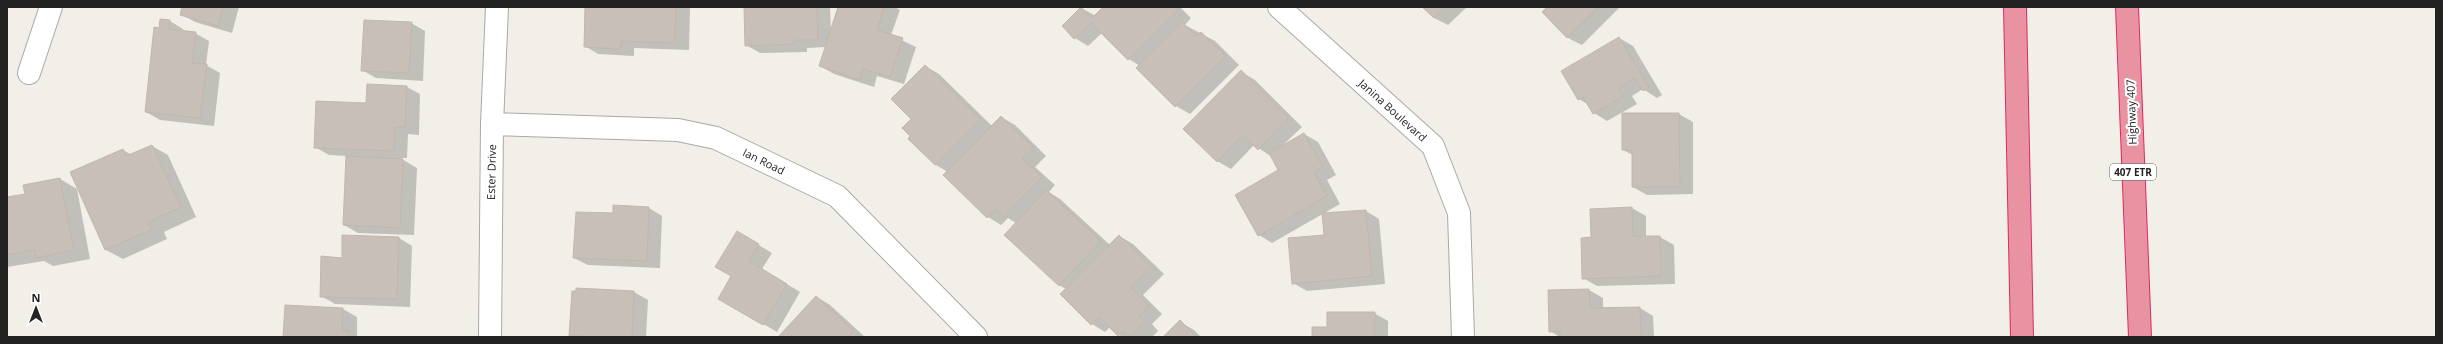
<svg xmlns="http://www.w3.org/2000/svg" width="2443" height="344" viewBox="0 0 2443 344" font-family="'Open Sans',sans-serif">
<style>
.shadow{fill:#0003}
.building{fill:#c7bfb8;stroke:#c4b6ab}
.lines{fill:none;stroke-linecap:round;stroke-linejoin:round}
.street-casing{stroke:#a9a9a9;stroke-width:24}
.highway-casing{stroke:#dc2a67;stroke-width:24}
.street{stroke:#fff;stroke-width:22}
.highway{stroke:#e892a2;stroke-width:22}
.labels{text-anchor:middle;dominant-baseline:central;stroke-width:4;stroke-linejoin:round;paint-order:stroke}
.shield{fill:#fff;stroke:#646464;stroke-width:1}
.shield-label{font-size:10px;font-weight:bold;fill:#222}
.street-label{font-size:11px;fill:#222;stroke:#fff}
</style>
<rect width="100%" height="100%" fill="#f2efe9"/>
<path class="shadow" d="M183 7H239L232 33 195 22 181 14Z
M586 7H690L689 50 634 48V56L598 54 585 46Z
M745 7H830L831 32 839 7H895L900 10 891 35 916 47 904 84 877 76 874 87 834 74 820 66 826 47 807 48V52L760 53 746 45Z
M1105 7H1180L1191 18 1185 25 1215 41 1239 65 1190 114 1176 106 1140 66 1129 59 1102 33 1088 46 1075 38 1081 8 1096 16Z
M1424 7H1467L1448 25 1434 18Z
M1549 7H1620L1582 45 1568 38 1543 12Z
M170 21 183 29V32L195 33 209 41 206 65 220 73 214 126 160 120 146 112 160 29Z
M411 23 425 31 423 81 376 78 362 70Z
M1619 38 1633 46 1662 95 1657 98 1643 89 1632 96 1637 104 1607 121 1594 113 1589 105 1579 99Z
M925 66 939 74 992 126 1001 117 1015 125 1046 156 1035 167 1055 185 1049 192 1060 199 1110 245 1119 236 1133 244 1164 274 1143 295 1162 314 1152 324 1158 331 1152 337H1122L1110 327 1105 332 1092 324 1066 289 1059 285 1016 223 1008 218 1001 225 988 217 948 172 936 165 909 139Z
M1241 72 1255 80 1302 127 1283 145 1304 134 1318 142 1336 175 1327 180 1340 204 1272 243 1259 235 1280 171 1272 157 1254 145 1231 169 1217 161Z
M407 87 420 94 419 135 408 134 407 158H400L417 168 414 235 358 233 344 225 347 156 329 155 315 147 367 104Z
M1679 114 1693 122V194L1647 195 1633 187V155L1623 150Z
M152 146 168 155 196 217 164 232 167 239 123 259 106 250 71 173 123 150 132 155Z
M60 179 77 189 90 259 53 266 44 261 7 267V198L26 195Z
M649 208 662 216 660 268 588 265 574 258 614 214Z
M1632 208 1646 216V237H1660L1674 245 1675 284 1597 286 1583 278 1592 238Z
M1366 211 1379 219 1385 284 1307 291 1293 283 1325 235Z
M737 232 772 253 762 269 800 292 777 332 719 298 733 276Z
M399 238 412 246 410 307 335 304 321 296 343 259Z
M577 289 634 292 648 300 646 337H574L570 335Z
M1589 290 1603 298V308H1640L1653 316 1654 337H1560L1550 331 1549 291Z
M817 297 830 305 865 337H779Z
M343 309 357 317V337H284Z
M1374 313 1388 321V337H1313L1328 328Z
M1180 322 1194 330 1201 337H1164Z"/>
<path class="building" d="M182 7H223L218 26 180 15Z
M585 7H676L675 43 621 41 620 49 584 47Z
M744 7H817L818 40H794V44L745 46Z
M838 7H884L877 30 903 38 890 77 863 69 860 80 819 66Z
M1081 7 1092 18 1103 7H1176L1178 10 1128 60 1091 23 1074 39 1062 26Z
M1422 7H1445L1434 18Z
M1547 7H1599L1567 38 1542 12Z
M160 19 170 20 169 29 196 32 192 63 207 64 200 118 145 112 154 27 159 28Z
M364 20 412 22 409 73 361 71Z
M1182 22 1196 36 1201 32 1226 56 1175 107 1136 68Z
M1619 37 1649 87 1643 91 1635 78 1619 88 1623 96 1593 114 1583 97 1578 100 1561 71Z
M925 65 981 119 935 165 908 139 910 136 902 128 911 119 891 99Z
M1241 70 1288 118 1258 150 1243 135 1217 162 1183 129Z
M367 84 407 86 405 127H395L394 151 314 148 316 101 366 103Z
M1622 113H1679L1680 187H1632V150H1622Z
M1001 116 1033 147 1022 158 1042 177 1003 217 995 209 987 218 943 175Z
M1304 133 1323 167 1314 172 1327 196 1258 236 1235 195 1278 170 1269 153Z
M152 145 181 207 148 222 151 230 105 250 70 172 123 149 126 156Z
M346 156 403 159 400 228 343 225Z
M60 178 74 250 36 258 35 250 7 255V197L25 194 23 185Z
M1046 190 1101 241 1059 286 1004 235Z
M613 205 649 207 647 261 573 258 576 212 613 213Z
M1632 207 1633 236H1660L1661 276 1582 279 1581 238 1591 237 1590 209Z
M1366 210 1372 276 1292 284 1288 238 1324 235 1322 213Z
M737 231 759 244 749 261 787 284 763 325 718 299 731 276 715 267Z
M342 235 399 237 397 299 320 297 321 256 342 258Z
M1119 235 1151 266 1130 287 1149 306 1139 316 1145 322 1130 337 1124 331 1118 336 1099 317 1091 325 1060 294Z
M576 288 634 291 632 337 569 336 572 291H576Z
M1589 289 1590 308 1640 307 1641 337H1560V331L1549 332 1548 290Z
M816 296 854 331 848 337H778Z
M285 305 343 308 342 331H349V337H283Z
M1327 312H1375V337H1312V327H1327Z
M1180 320 1196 337H1163Z"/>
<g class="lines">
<g class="street-casing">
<path id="street" d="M1279 7 1433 146 1459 213 1463 337
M29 73 51 7
M492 124 678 130 716 138 837 196 976 337
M490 337 492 124 497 7"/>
</g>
<g class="highway-casing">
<path id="highway" d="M2015 7 2022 337
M2127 7 2140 337"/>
</g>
<use href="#street" class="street"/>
<use href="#highway" class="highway"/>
</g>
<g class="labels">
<rect class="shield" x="2110" y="164" width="46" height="16" rx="3"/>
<g class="shield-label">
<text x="2133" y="172">407 ETR</text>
</g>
<g class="street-label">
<text transform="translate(1393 110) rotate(42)">Janina Boulevard</text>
<text transform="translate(2131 112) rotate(-92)">Highway 407</text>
<text transform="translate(764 161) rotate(26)">Ian Road</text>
<text transform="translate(491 172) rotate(-89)">Ester Drive</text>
</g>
</g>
<rect width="2443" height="344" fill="none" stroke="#222222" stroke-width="16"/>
<g transform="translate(36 308)" stroke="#ffffff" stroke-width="3" paint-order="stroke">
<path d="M0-3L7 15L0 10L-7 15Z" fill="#222222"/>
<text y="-6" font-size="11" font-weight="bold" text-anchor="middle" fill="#222222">N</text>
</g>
</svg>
